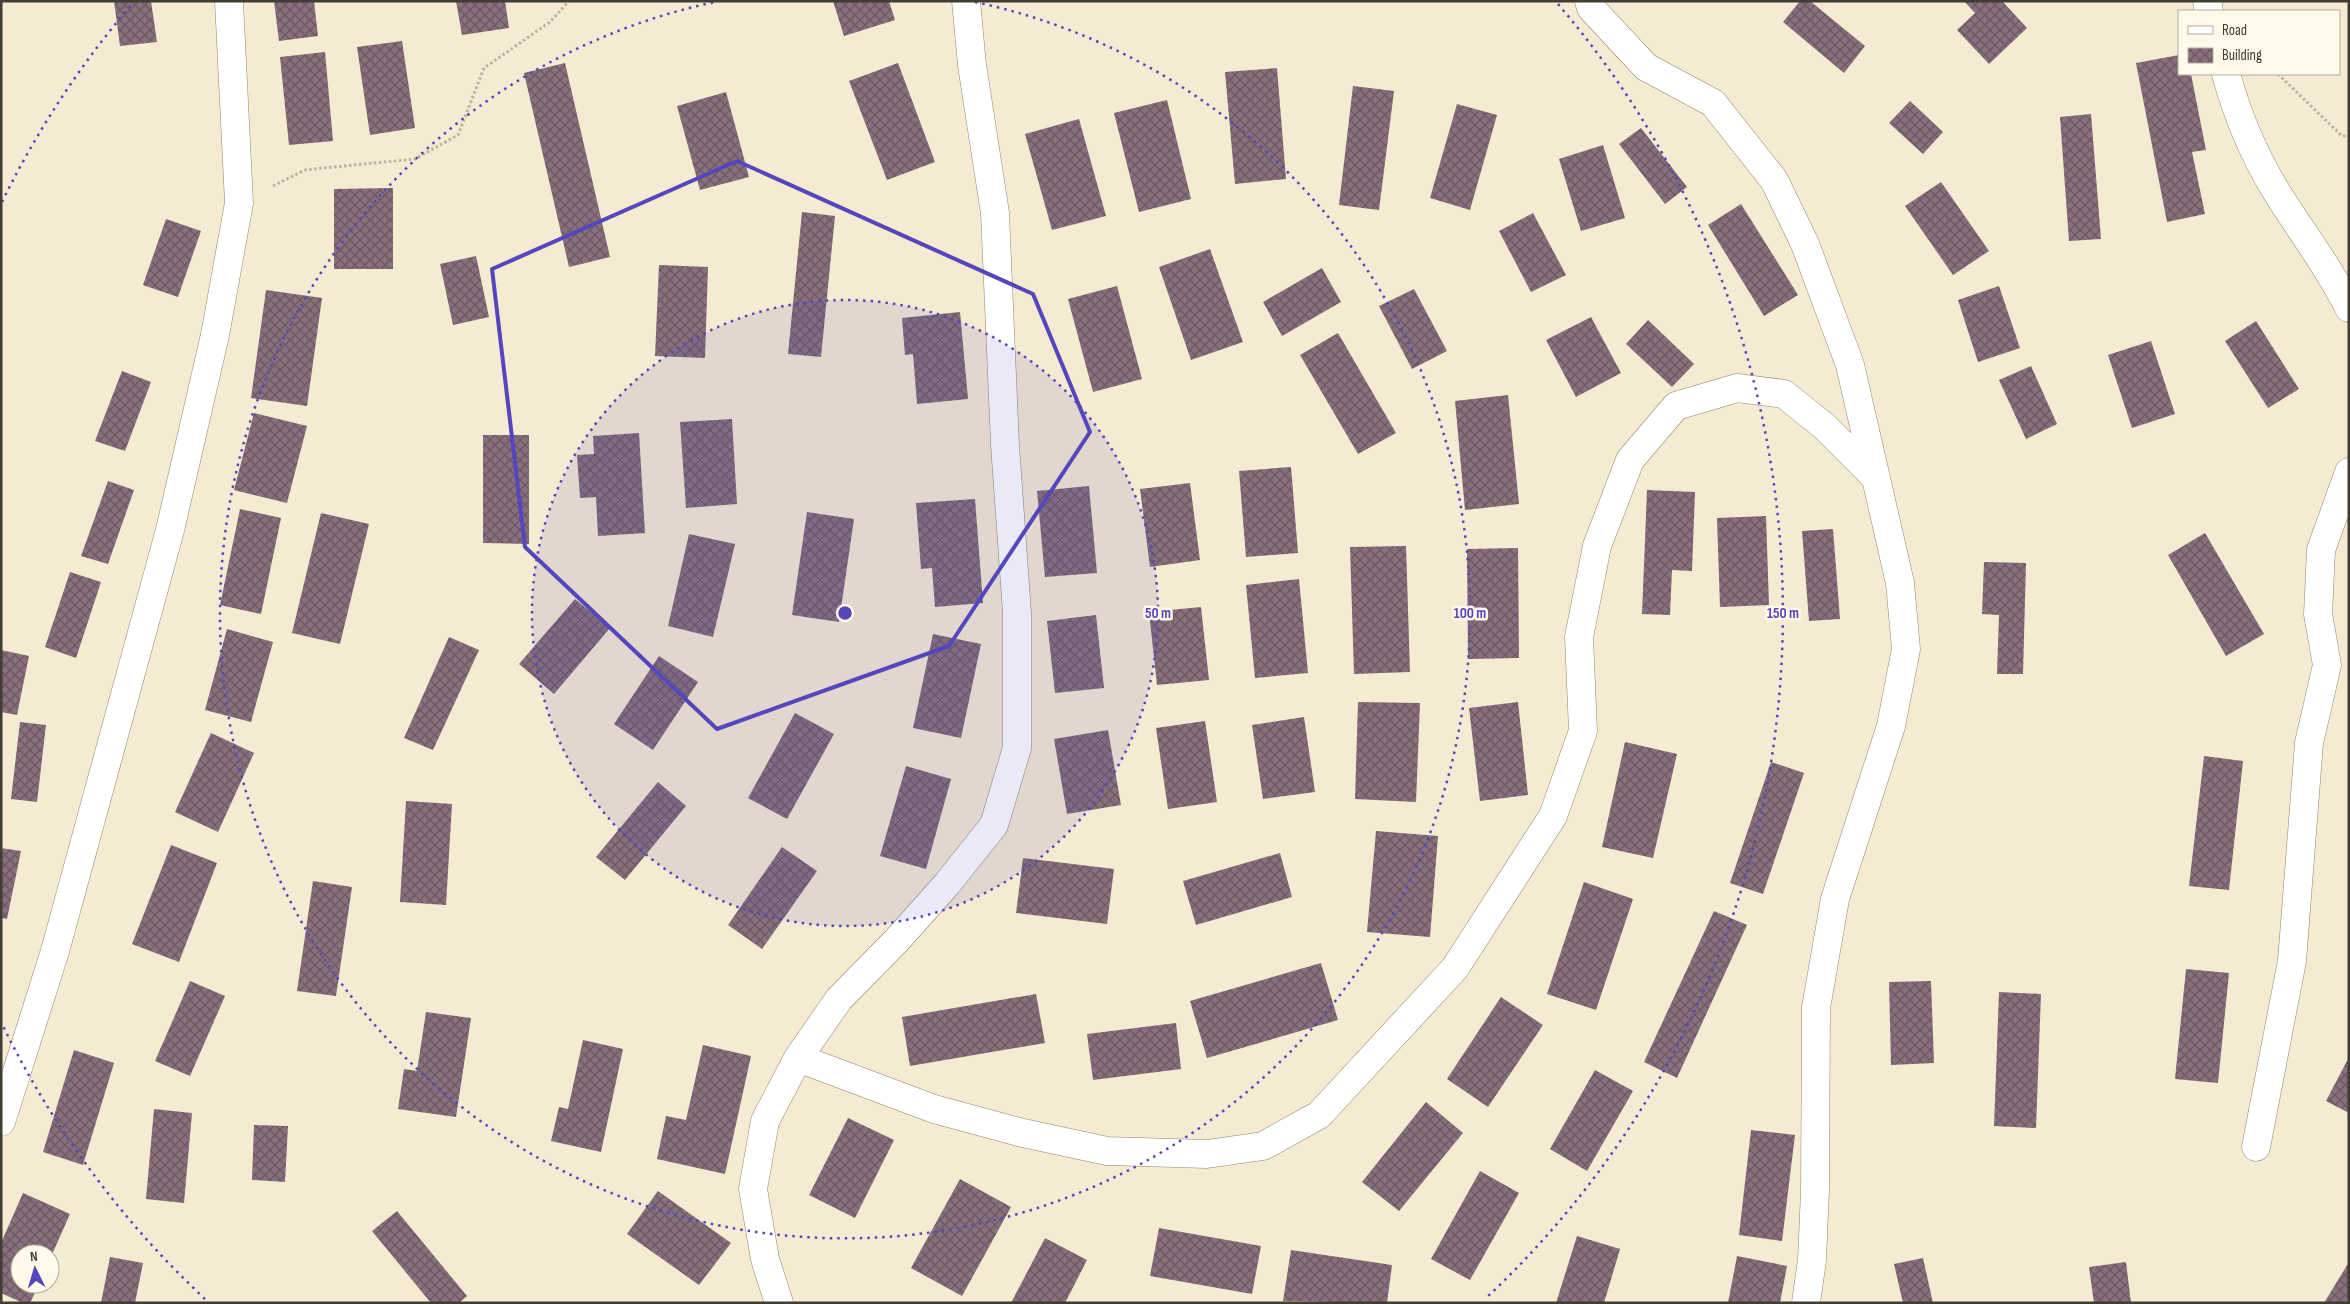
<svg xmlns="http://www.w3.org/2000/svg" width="2350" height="1304" viewBox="0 0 2350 1304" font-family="'Sofia Sans Condensed',sans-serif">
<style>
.building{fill:url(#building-cross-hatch)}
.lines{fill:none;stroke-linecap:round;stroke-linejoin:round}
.street-casing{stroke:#8d856e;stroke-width:29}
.path{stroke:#bbb39f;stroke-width:3;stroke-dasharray:2.5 2.5;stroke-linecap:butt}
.street{stroke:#fff;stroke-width:28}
.marked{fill:none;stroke:#5546bd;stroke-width:4;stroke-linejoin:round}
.ring{fill:none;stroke:#5546bd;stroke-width:2.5;stroke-dasharray:2.5 5}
.centre{fill:#5546bd;stroke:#fff9ea;stroke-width:2.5}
.ring-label{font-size:15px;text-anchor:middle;font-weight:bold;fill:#5546bd;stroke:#fff9ea;stroke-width:5;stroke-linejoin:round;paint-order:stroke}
</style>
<defs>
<pattern id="building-cross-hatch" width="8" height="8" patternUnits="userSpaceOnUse" patternTransform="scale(1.25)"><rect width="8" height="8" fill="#88707d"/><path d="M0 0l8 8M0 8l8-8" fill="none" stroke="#6b5862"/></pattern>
</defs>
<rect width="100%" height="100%" fill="#f5ebd2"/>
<path class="building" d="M114 1H151L157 42 120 46Z
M274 1H314L318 36 279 41Z
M456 1H505L509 28 462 35Z
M833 1H889L895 20 844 36Z
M1800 1H1810L1865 46 1844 73 1783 22Z
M1964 1H2002L2027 28 1989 64 1957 30 1975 13Z
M402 41 415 128 370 135 357 47Z
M325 52 333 141 289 145 280 57Z
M2179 55V74H2191L2206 150 2192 152 2205 214 2167 222 2136 63Z
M565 63 610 257 569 267 524 73Z
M898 63 935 162 887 180 849 81Z
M1277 68 1286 179 1235 184 1225 72Z
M1353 86 1394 91 1379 210 1339 205Z
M726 92 749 177 700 190 677 106Z
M1167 100 1191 199 1139 212 1114 113Z
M1910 101 1943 132 1923 154 1889 123Z
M1457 104 1497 115 1470 210 1430 198Z
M2091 114 2101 239 2069 241 2060 117Z
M1079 119 1106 216 1052 230 1025 134Z
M1641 128 1687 187 1665 204 1619 144Z
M1603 145 1625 218 1581 231 1559 159Z
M1941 182 1989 251 1953 275 1905 206Z
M393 188V269H334V189Z
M1741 204 1798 295 1764 316 1708 225Z
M802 212 835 216 821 357 788 354Z
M1533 213 1566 275 1531 292 1499 231Z
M166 219 201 231 178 297 143 285Z
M1210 249 1243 342 1191 360 1159 267Z
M476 256 489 317 453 325 440 264Z
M659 265 708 267 705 358 655 356Z
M1322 268 1341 302 1282 336 1263 302Z
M1117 286 1142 379 1093 392 1068 299Z
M1999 286 2020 348 1978 362 1958 300Z
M1414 289 1447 351 1412 369 1379 306Z
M266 290 322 298 307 406 251 398Z
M960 312 968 399 917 404 913 354 905 355 902 318Z
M1591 317 1621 373 1576 397 1546 340Z
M1648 320 1694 364 1672 387 1626 344Z
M2256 321 2299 389 2268 408 2225 341Z
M1338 333 1396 433 1358 454 1300 355Z
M2151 341 2175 414 2132 428 2108 355Z
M2031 366 2057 424 2026 439 1999 380Z
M122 371 151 382 125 451 95 441Z
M1508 395 1519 504 1465 510 1455 401Z
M254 413 307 426 287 503 234 490Z
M732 419 737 504 686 508 680 422Z
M639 433 645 533 598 536 596 497 580 498 577 455 594 454 593 436Z
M483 435H529V544L483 543Z
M1291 467 1298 553 1246 557 1239 471Z
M108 481 134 490 108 564 81 556Z
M1190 483 1200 560 1150 567 1140 489Z
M1089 486 1097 573 1045 577 1037 491Z
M1647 490 1695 492 1692 571 1672 570 1670 615 1642 614Z
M975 499 983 603 935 607 932 568 921 569 916 503Z
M240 509 281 518 261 614 220 605Z
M807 512 854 519 839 622 792 615Z
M321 513 369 524 340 644 292 633Z
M1766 516 1769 605 1720 607 1717 518Z
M1833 529 1840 619 1809 621 1802 531Z
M2205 533 2264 634 2226 656 2168 555Z
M689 534 735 544 713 637 668 626Z
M1406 546 1410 672 1354 674 1350 547Z
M1518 548 1519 658 1468 659 1467 549Z
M1984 562 2026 563 2023 674H1997L1999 615 1982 614Z
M70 572 101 582 76 658 45 647Z
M1299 579 1308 673 1255 678 1246 585Z
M575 599 610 628 554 694 519 664Z
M1201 607 1209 680 1157 685 1149 612Z
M1096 615 1104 688 1055 693 1047 621Z
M227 629 273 642 251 722 205 710Z
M933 634 981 644 961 738 913 728Z
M449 637 479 650 433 750 404 738Z
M1 650 29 656 17 715 1 712Z
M659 656 698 682 653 750 614 724Z
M1358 702 1420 703 1416 802 1355 799Z
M1518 702 1528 795 1480 801 1469 708Z
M795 713 834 734 787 819 748 798Z
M1304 717 1315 792 1263 799 1252 725Z
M1205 721 1217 802 1168 809 1156 728Z
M20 722 46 725 37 802 11 799Z
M1108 730 1121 805 1067 814 1054 739Z
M211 733 254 753 218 832 175 812Z
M1625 742 1677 754 1653 858 1602 847Z
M2204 756 2243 761 2229 890 2189 886Z
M1771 762 1804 773 1763 894 1730 883Z
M906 766 951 779 926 869 880 856Z
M658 782 686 806 625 880 596 857Z
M406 801 452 804 446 905 400 902Z
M1376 831 1438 836 1430 937 1367 932Z
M171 845 217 863 179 962 132 944Z
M782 847 817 871 762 949 728 925Z
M1 848 21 851 7 919 1 918Z
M1280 853 1292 897 1196 925 1183 881Z
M1023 858 1114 869 1107 924 1016 913Z
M313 881 352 887 336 996 297 991Z
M1584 882 1633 899 1596 1010 1547 994Z
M1714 911 1747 925 1677 1078 1644 1062Z
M1321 963 1338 1020 1207 1058 1190 1001Z
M2186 969 2229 973 2218 1083 2175 1079Z
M190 981 225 996 190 1076 155 1061Z
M1931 981 1934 1063 1891 1065 1889 982Z
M1999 992 2041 994 2036 1128 1994 1126Z
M1036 994 1045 1043 910 1066 902 1017Z
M1501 997 1543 1025 1488 1107 1447 1079Z
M426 1012 471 1018 456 1117 398 1109 404 1069 417 1071Z
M1176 1023 1181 1069 1093 1080 1087 1034Z
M583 1040 623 1049 601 1152 551 1141 559 1107 568 1109Z
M703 1045 751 1056 725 1174 657 1159 666 1116 686 1120Z
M74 1050 114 1063 83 1165 43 1152Z
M2349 1057V1113L2326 1101Z
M1595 1070 1633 1091 1587 1171 1550 1149Z
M1426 1102 1463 1133 1399 1211 1362 1182Z
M154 1109 192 1113 184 1203 146 1199Z
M848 1118 894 1140 855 1218 809 1195Z
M254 1125 288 1126 285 1182 252 1180Z
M1751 1130 1795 1135 1782 1241 1739 1235Z
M1480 1171 1519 1193 1470 1280 1431 1259Z
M960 1179 1011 1207 962 1296 911 1268Z
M658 1191 731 1243 699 1285 627 1234Z
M23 1193 70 1214 50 1259V1254H20V1284H39L30 1303H23L1 1293V1243Z
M397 1211 467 1296 459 1303H431L372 1231Z
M1159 1228 1261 1246 1252 1294 1150 1276Z
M1577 1236 1620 1249 1604 1303H1556Z
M1045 1238 1087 1260 1065 1303H1011Z
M1291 1250 1392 1265 1387 1303 1283 1301Z
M1737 1256 1787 1266 1780 1303H1728Z
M110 1257 143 1263 135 1303H101Z
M1923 1258 1933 1303H1903L1894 1264Z
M2126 1262 2131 1303H2094L2089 1267Z
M2349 1262V1303H2324Z"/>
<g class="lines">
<g class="street-casing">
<path id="street" d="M1589 1 1591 8 1646 67 1713 103 1774 180 1805 244 1850 365 1900 583 1906 649 1891 726 1835 899 1816 1008 1815 1191 1812 1260 1806 1303
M2207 1 2209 11
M2226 74C2237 114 2254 155 2276 191 2300 230 2329 267 2349 308
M798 1058 934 1109 1023 1133 1107 1151 1207 1154 1263 1146 1319 1115 1455 968 1553 816 1583 731 1579 637 1597 546 1630 460 1676 406 1737 388 1784 394 1824 426 1876 478
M1 1122 55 951 170 530 215 335 239 203 229 1
M2256 1147 2292 961 2309 743 2327 665 2318 614 2321 550 2349 472
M779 1303 765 1259 753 1189 765 1121 798 1058 839 999 897 940 947 884 994 825 1017 748V613L1005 445 995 213 972 65 966 1"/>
</g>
<path class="path" d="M2278 74 2342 136H2349
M273 186 305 170 415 159 458 135 484 68 550 22 569 1"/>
<use href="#street" class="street"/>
</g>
<path class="marked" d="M737 161 1033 294 1090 432 949 646 717 729 525 547 492 269Z"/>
<circle cx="845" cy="613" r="313" fill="#5546bd" fill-opacity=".12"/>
<g class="ring">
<circle cx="845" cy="613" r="313"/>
<path d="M975 2A625 625 0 1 1 715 2"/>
<path d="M205 1299A938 938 0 0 1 2 1024M2 202A938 938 0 0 1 132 4M1558 4A938 938 0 0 1 1485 1299"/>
</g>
<circle cx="845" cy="613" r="8" class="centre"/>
<g class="ring-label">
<text x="1158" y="618">50 m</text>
<text x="1470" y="618">100 m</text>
<text x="1783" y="618">150 m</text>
</g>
<rect width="2350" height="1304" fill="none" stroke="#413d33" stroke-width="5"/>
<rect x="2178" y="10" width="162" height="65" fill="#fff9ea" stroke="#b3aea1"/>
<rect x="2188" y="26" width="25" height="8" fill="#ffffff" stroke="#b3aea1"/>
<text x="2222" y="35" font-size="15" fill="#413d33">Road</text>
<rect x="2188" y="48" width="25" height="15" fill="url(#building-cross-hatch)" stroke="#b3aea1"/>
<text x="2222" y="60" font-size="15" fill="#413d33">Building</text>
<g transform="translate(35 1269) rotate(355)"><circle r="24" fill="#fff9ea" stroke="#b3aea1"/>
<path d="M0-4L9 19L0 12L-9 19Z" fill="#5546bd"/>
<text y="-8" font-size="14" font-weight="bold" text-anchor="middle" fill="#413d33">N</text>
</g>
</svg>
